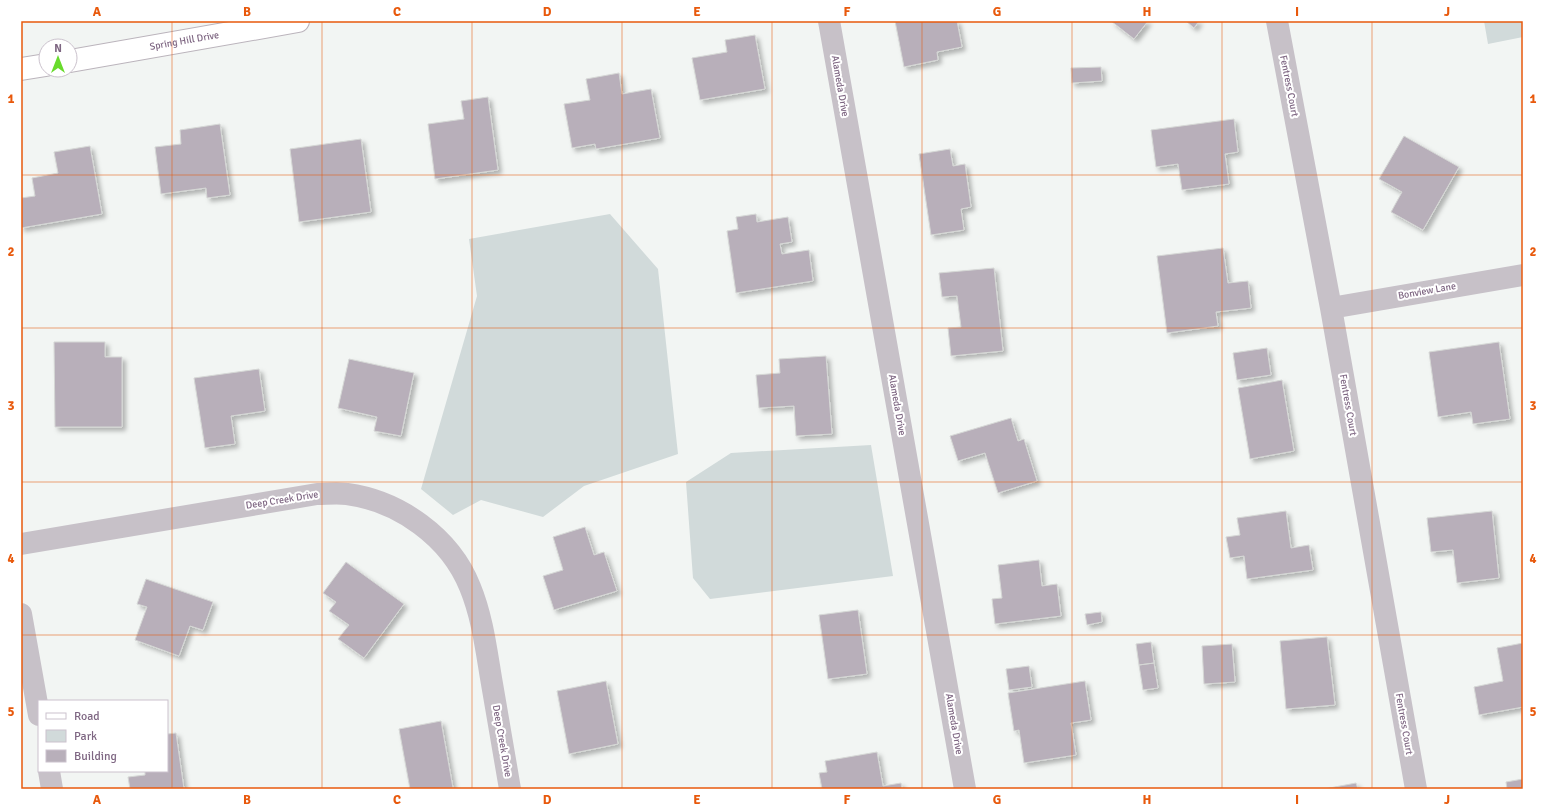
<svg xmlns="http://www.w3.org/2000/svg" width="1544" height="810" viewBox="0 0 1544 810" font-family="Signika,sans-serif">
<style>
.green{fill:#d1dada}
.building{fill:#b8afba;stroke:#d5d7d5;filter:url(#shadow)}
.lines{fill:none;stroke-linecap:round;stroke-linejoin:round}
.major-casing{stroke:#bbb4bc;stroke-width:24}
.minor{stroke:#c7c1c8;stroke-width:22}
.major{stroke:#fff;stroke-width:22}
.grid{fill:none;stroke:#e8590c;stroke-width:1;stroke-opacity:0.55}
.labels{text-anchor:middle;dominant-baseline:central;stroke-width:4;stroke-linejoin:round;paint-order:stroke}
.street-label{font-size:10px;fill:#7e6682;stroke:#fff}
.neatline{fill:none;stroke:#e8590c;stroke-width:1.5}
.grid-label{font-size:13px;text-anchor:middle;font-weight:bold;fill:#e8590c}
</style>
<defs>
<filter id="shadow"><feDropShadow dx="3.5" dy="3.5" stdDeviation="2" flood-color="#0004"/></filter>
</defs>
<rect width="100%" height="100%" fill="#f2f5f3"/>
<path class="green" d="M1484 21H1523V37L1488 44Z
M610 214 658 269 678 454 584 486 543 517 481 500 453 515 421 489 477 296 469 239Z
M871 445 893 576 710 599 693 578 686 482 731 453Z"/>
<path class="building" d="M895 21H957L962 47 937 52 938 60 904 67Z
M1111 21H1148L1134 39Z
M1186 21H1199L1194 28Z
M755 35 765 89 700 100 692 58 727 52 725 40Z
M1101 67 1102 81 1072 83 1071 68Z
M619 73 622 94 651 89 660 138 596 149 595 144 572 148 564 104 590 100 586 79Z
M488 97 498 170 435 179 428 124 464 119 461 101Z
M1234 119 1238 152 1225 154 1229 184 1182 190 1178 164 1156 167 1151 130Z
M220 124 230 195 207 198 206 188 161 194 155 147 181 144 180 130Z
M1404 136 1459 167 1423 230 1391 212 1402 192 1379 179Z
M361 139 371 212 299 222 290 149Z
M90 146 102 214 21 228V198L35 196 32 178 58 173 54 152Z
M950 149 953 166 965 164 971 207 961 209 964 230 931 235 919 154Z
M756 214 757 222 788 217 792 242 780 244 782 254 809 250 813 281 736 293 727 231 738 229 736 217Z
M1223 248 1228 283 1248 281 1251 308 1216 312 1218 326 1167 333 1157 256Z
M994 268 1003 351 951 356 948 328 961 327 957 296 942 297 939 273Z
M54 342H105V357H122V427H55Z
M1499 342 1510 419 1473 424 1471 412 1438 417 1429 352Z
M1267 348 1271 375 1237 380 1233 353Z
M826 356 832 434 796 436 794 406 759 408 756 375 780 373 779 359Z
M349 359 414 373 401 436 374 431 377 417 338 408Z
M259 369 265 411 231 416 235 444 205 448 194 378Z
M1282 380 1294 451 1250 459 1238 388Z
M1011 418 1018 441 1024 439 1037 481 998 493 985 453 958 461 950 436Z
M1286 511 1291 548 1309 545 1313 570 1247 579 1244 556 1230 558 1226 537 1240 535 1237 518Z
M1492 511 1499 578 1457 583 1453 550 1431 552 1427 518Z
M585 527 594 555 604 552 617 591 554 610 543 576 563 570 553 537Z
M1039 560 1042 586 1057 584 1061 616 995 624 992 599 1002 598 998 565Z
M346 562 404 604 364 658 338 639 349 625 329 611 336 602 323 593Z
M146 579 213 602 203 630 190 626 179 656 135 640 147 607 137 604Z
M858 610 867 674 828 679 819 615Z
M1101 612 1102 622 1087 625 1085 614Z
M1327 637 1335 705 1286 709 1280 641Z
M1151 642 1154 663 1139 665 1136 644Z
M1523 643V707L1479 715 1474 687 1503 681 1497 648Z
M1232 644 1235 682 1204 684 1202 646Z
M1154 663 1158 688 1143 690 1139 665Z
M1029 666 1032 687 1009 690 1006 669Z
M606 681 618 744 569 754 557 691Z
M1085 681 1091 720 1071 723 1076 755 1024 763 1019 730 1014 731 1008 693Z
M441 721 453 788 410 789 399 729Z
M176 733 184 789H130L128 777 145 775V771H167V734Z
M877 752 883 786 901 783 902 789H822L819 773 827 772 825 761Z
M1523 779V789H1507L1506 782Z
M1356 783 1358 789H1324Z"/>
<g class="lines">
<g class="major-casing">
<g id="major">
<path id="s1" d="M70 61 298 21"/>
<path d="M21 69 46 65"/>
</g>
</g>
<path class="minor" d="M829 21 965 789
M1277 21 1331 308 1416 789
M1331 308 1523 275
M21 544 317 494C326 494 337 493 347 494 399 501 450 537 470 587 482 616 486 648 491 678 497 715 504 752 510 789
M21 614 39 715
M49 771 52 789"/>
<use href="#major" class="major"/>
</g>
<path class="grid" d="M172 21V789M322 21V789M472 21V789M622 21V789M772 21V789M922 21V789M1072 21V789M1222 21V789M1372 21V789M21 175H1523M21 328H1523M21 482H1523M21 635H1523"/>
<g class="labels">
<g class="street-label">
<text stroke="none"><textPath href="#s1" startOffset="116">Spring Hill Drive</textPath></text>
<text transform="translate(840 86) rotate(80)">Alameda Drive</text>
<text transform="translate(1289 86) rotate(79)">Fentress Court</text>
<text transform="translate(1427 291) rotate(-10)">Bonview Lane</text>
<text transform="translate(897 405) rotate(80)">Alameda Drive</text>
<text transform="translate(1348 405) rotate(80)">Fentress Court</text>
<text transform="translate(282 500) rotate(-9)">Deep Creek Drive</text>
<text transform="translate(954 724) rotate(80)">Alameda Drive</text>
<text transform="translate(1404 724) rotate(80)">Fentress Court</text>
<text transform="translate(502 741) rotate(80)">Deep Creek Drive</text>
</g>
</g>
<rect width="1544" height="810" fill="none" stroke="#ffffff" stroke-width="44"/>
<rect x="38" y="700" width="130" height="72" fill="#ffffff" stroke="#cbc2cd"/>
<rect x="46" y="713" width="20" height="6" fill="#ffffff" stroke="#cbc2cd"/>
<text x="74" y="720" font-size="12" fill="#7e6682">Road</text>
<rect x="46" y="730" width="20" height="12" fill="#d1dada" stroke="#cbc2cd"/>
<text x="74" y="740" font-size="12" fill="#7e6682">Park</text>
<rect x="46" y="750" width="20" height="12" fill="#b8afba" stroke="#cbc2cd"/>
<text x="74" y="760" font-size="12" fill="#7e6682">Building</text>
<g transform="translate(58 58)"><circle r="19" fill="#ffffff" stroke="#cbc2cd"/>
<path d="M0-3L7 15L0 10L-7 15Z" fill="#68db2c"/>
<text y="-6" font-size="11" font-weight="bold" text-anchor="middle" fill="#7e6682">N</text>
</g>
<rect x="22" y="22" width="1500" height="766" class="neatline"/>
<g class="grid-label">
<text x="97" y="16">A</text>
<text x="247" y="16">B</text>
<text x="397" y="16">C</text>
<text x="547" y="16">D</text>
<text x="697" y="16">E</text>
<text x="847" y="16">F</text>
<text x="997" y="16">G</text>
<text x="1147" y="16">H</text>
<text x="1297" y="16">I</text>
<text x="1447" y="16">J</text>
<text x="11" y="103">1</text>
<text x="1533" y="103">1</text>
<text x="11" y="256">2</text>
<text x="1533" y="256">2</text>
<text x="11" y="410">3</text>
<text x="1533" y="410">3</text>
<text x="11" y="563">4</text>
<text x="1533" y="563">4</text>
<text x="11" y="716">5</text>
<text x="1533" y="716">5</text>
<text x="97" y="804">A</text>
<text x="247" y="804">B</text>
<text x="397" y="804">C</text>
<text x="547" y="804">D</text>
<text x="697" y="804">E</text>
<text x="847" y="804">F</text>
<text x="997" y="804">G</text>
<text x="1147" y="804">H</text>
<text x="1297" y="804">I</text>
<text x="1447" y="804">J</text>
</g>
</svg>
